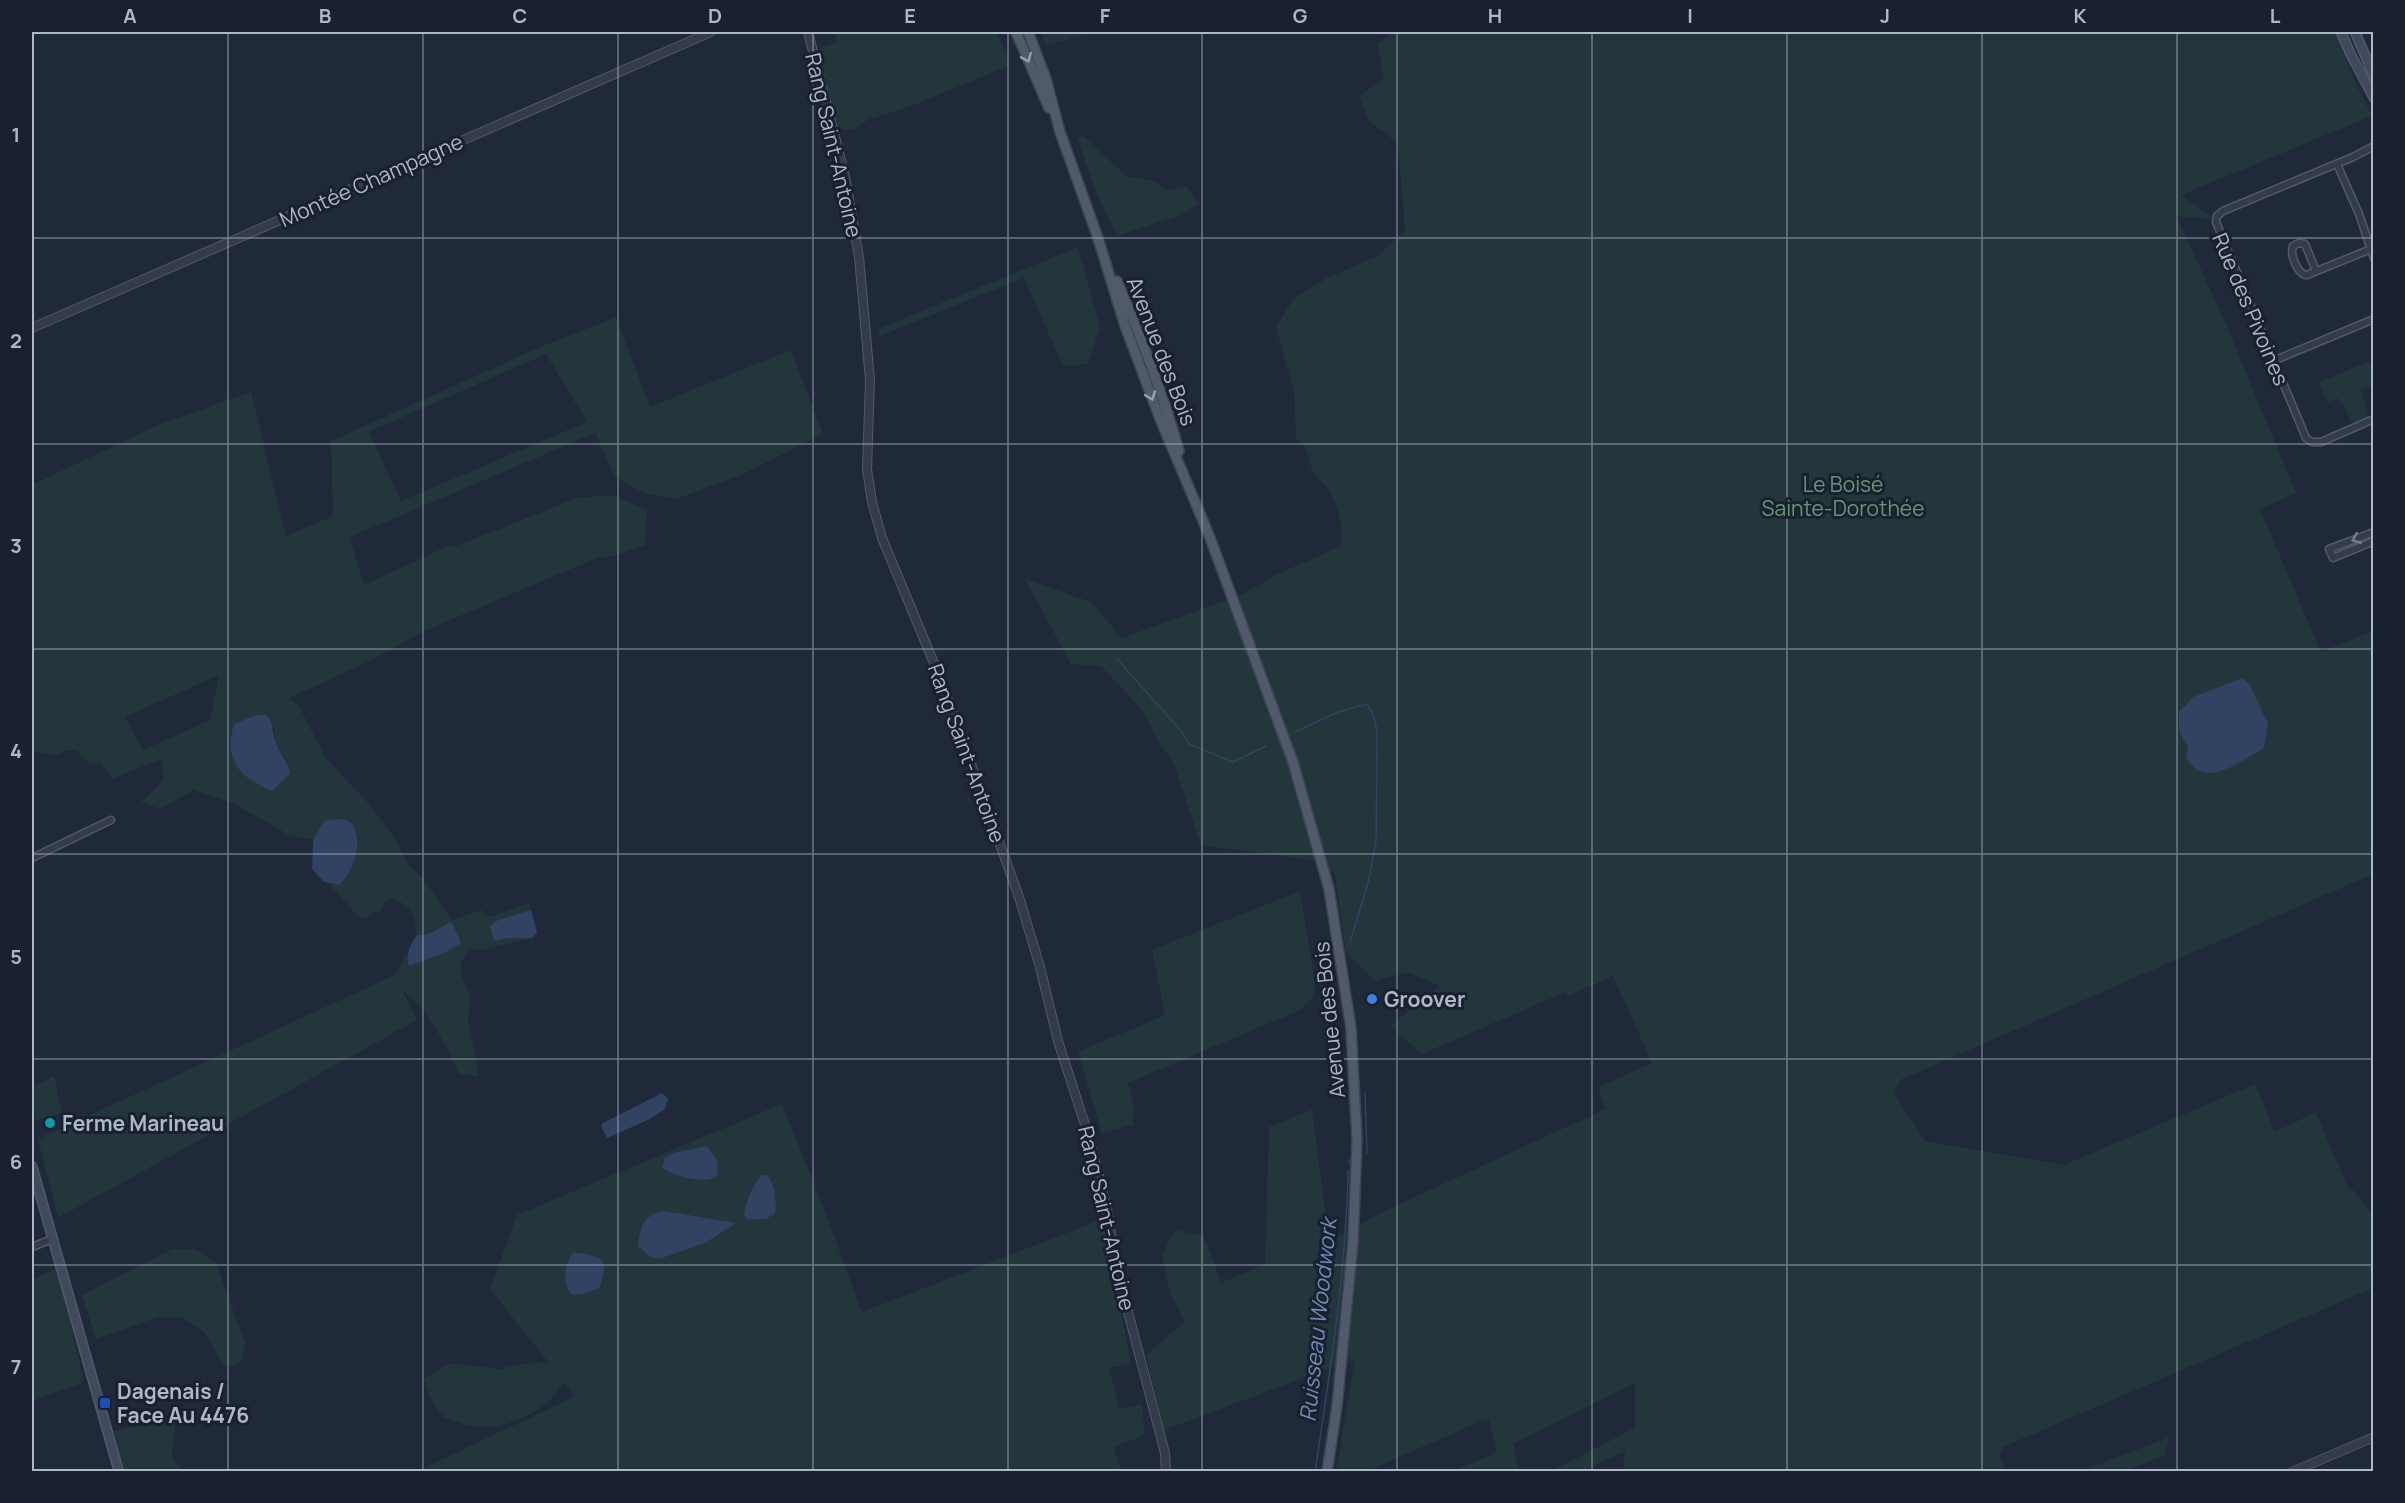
<svg xmlns="http://www.w3.org/2000/svg" width="2405" height="1503" viewBox="0 0 2405 1503" font-family="Manrope,sans-serif">
<style>
.green{fill:#22363b;fill-rule:evenodd}
.water{fill:#324263}
.lines{fill:none;stroke-linecap:round;stroke-linejoin:round}
.stream{stroke:#324263;stroke-width:1.5}
.minor-casing{stroke:#515968;stroke-width:9}
.tertiary-casing{stroke:#515968;stroke-width:10}
.secondary-casing{stroke:#515968;stroke-width:11}
.primary-casing{stroke:#3d4454;stroke-width:12}
.minor{stroke:#343b4a;stroke-width:6}
.tertiary{stroke:#343b4a;stroke-width:8}
.secondary{stroke:#414a5d;stroke-width:8}
.primary{stroke:#515a6a;stroke-width:9}
.oneway{stroke:#979fb0}
.oneway2{stroke:#777f8f}
.grid{fill:none;stroke:#aeb6c7;stroke-width:1.5;stroke-opacity:0.55}
.shop-dot{fill:#3f7fe0;stroke:#19202f;stroke-width:2}
.culture-dot{fill:#0f9aa8;stroke:#19202f;stroke-width:2}
.transit-dot{fill:#1a4fb4;stroke:#19202f;stroke-width:2}
.labels{text-anchor:middle;dominant-baseline:central;stroke-width:6;stroke-linejoin:round;paint-order:stroke}
.street-label{font-size:21px;fill:#aeb6c7;stroke:#19202f}
.park-label{font-size:21px;fill:#659875;stroke:#19202f}
.poi-label{font-size:21px;font-weight:bold;fill:#aeb6c7;stroke:#19202f;text-anchor:start}
.water-label{font-size:22px;font-style:italic;fill:#7489b1;stroke:#19202f}
.neatline{fill:none;stroke:#aeb6c7;stroke-width:2}
.grid-label{font-size:20px;text-anchor:middle;font-weight:bold;fill:#aeb6c7}
</style>
<rect width="100%" height="100%" fill="#20293a"/>
<path class="green" d="M835 32H997L1008 58V66L909 107 869 119 853 130H838L815 50 838 42Z
M1041 32H1095L1046 45Z
M1393 32H2335L2356 84 2372 116 2181 195 2212 217V219L2176 216 2223 317 2296 493 2260 509 2321 652 2373 631V874L1900 1080 1894 1093 1925 1141 2064 1165 2255 1084 2275 1132 2316 1112 2348 1188 2354 1191 2373 1214V1288L2003 1447 1999 1457 2006 1471H1623L1625 1451 1583 1471H1551L1635 1428V1383L1513 1444 1519 1471H1452L1495 1454 1496 1449 1489 1421 1484 1420 1367 1471H1336L1355 1359 1164 1430 1146 1355 1184 1322 1179 1308 1170 1295 1162 1255 1175 1230 1204 1236 1221 1283 1265 1264 1269 1127 1312 1110 1329 1240 1360 1225 1374 1216 1605 1109 1598 1087 1652 1063 1613 976 1568 996 1566 992 1422 1054 1390 1026 1440 986 1408 972 1375 981 1346 952 1335 874 1311 860 1201 845 1173 761 1160 745 1142 710 1101 666 1071 664 1025 579 1091 602 1122 638 1243 594 1278 574 1341 546C1343 527 1339 507 1329 490 1325 484 1317 478 1313 471 1308 460 1308 445 1296 438L1294 392 1276 327 1294 298 1327 278 1378 256 1405 230 1398 143 1370 122 1359 97 1384 77 1377 44Z
M1084 136 1126 176 1152 180 1166 190 1187 186 1198 204 1182 215 1117 236 1096 192 1077 138Z
M1078 247 1100 327 1088 364 1063 366 1024 278 880 336 878 329Z
M616 317 650 407 791 350 823 434 741 475 676 499 644 493 614 476 595 433 350 537 364 585 446 547 459 545 577 498 610 495 647 509 645 545 617 555 597 558 424 631 364 664 289 698 299 706 325 757 371 806 394 837 410 867 422 877 452 920 481 910 490 917 529 903 531 910 498 920 494 941 508 938H532L481 950 469 948 460 964 463 979 471 997 468 1018 479 1077 459 1074C446 1047 428 1007 403 991L417 1020 58 1218 38 1139 395 975 408 949 407 957 460 944V940L451 922 428 934 417 935C414 912 414 908 392 898L386 900 380 912H373L367 919 358 916 329 884 338 885 342 883 324 821 313 840 289 835 235 804 193 790 160 809 141 802 164 780 161 759 112 779 101 763 90 764 76 751 66 750 56 755 32 752V485L160 424 251 392 286 536 333 516 331 441 538 348ZM546 354 587 422 401 501 369 432ZM219 675 210 720 143 750 125 717ZM273 725 275 742 287 761 230 751Z
M2369 361 2373 375V385L2361 389 2368 417 2352 424 2344 406 2337 398 2329 402 2324 396 2319 382Z
M1300 891 1315 984 1313 997 1300 1010 1128 1083 1134 1107 1133 1125 1102 1133 1078 1052 1165 1015 1152 950Z
M54 1076 62 1113 35 1121 32 1087Z
M782 1104 820 1198 862 1312 1103 1219 1131 1363 1109 1368 1119 1408 1142 1405 1145 1435 1114 1447 1121 1471 416 1472 575 1396 563 1382C546 1416 495 1436 460 1423 454 1421 447 1420 443 1416 432 1405 428 1393 424 1379L449 1363 500 1369 523 1364 548 1362 490 1289 517 1215Z
M172 1249H195L216 1263 245 1343 241 1362 232 1366 222 1364 205 1333 181 1317H158L96 1339 82 1295Z
M57 1268 84 1382 32 1401V1280Z
M161 1420H169L175 1424 172 1458 183 1471H125L114 1431Z
M2170 1437 2164 1456 2124 1471H2081Z"/>
<path class="water" d="M2242 678 2249 683 2268 724 2264 748C2242 760 2204 792 2186 757L2188 747 2179 731V712L2193 697Z
M256 715H267C274 725 272 733 276 743 281 755 287 760 290 774L272 791C240 778 223 760 234 724Z
M339 819C342 820 346 819 348 821 367 832 353 877 338 885L324 882 312 869 313 840 324 821Z
M531 910 537 932 532 938H508L494 941 490 926 498 920Z
M451 922 460 939V944L446 952 409 966C405 953 410 946 417 935L428 934Z
M662 1093 668 1099 665 1109 650 1119 607 1138 601 1126 603 1123Z
M707 1146 718 1162 717 1175C706 1186 675 1176 662 1168L665 1158 674 1153Z
M762 1175H767C775 1185 777 1201 775 1213L766 1219H748L744 1215C747 1199 751 1187 762 1175Z
M664 1211 736 1223 707 1242 659 1259 651 1257 638 1246C640 1227 643 1215 664 1211Z
M573 1252C601 1257 611 1256 599 1288L584 1294 572 1295C561 1282 565 1265 573 1252Z"/>
<g class="lines">
<path class="stream" d="M1117 659 1183 733 1189 744 1233 762 1266 746
M1295 732 1338 712 1367 704 1374 717 1377 731 1376 842 1368 883 1350 942
M1365 1093 1367 1153
M1349 1163V1160
M1315 1472C1330 1372 1346 1272 1348 1171"/>
<g class="minor-casing">
<path id="minor" d="M2374 146 2353 157 2223 211 2217 216 2216 222 2306 438 2312 442H2321L2374 419
M2337 164 2359 214 2374 258
M2316 271 2305 244 2299 243 2293 246C2290 254 2296 271 2305 275H2307L2371 249
M2273 361 2374 319
M2374 532 2329 549 2333 558 2374 541
M32 858 111 820
M32 1247 52 1239"/>
</g>
<g class="tertiary-casing">
<path id="tertiary" d="M808 32 845 176 859 257 870 380 867 469 872 502 882 538 939 675 1019 897 1040 967 1058 1041 1089 1137 1107 1209 1116 1266 1165 1453 1166 1472
M32 328 711 32
M2292 1472 2374 1437"/>
</g>
<g class="secondary-casing">
<path id="secondary" d="M2341 32 2351 55 2374 98
M2355 32 2374 76
M32 1166 119 1472"/>
</g>
<g class="primary-casing">
<path id="primary" d="M1016 32 1049 108
M1028 32 1046 79 1060 132 1098 238 1125 326 1160 419 1209 535 1293 762 1329 889 1351 1028 1357 1140 1353 1242 1337 1406 1327 1472
M1117 281C1141 337 1163 393 1179 451"/>
</g>
<use href="#minor" class="minor"/>
<use href="#tertiary" class="tertiary"/>
<use href="#secondary" class="secondary"/>
<use href="#primary" class="primary"/>
</g>
<defs><path id="oneway-chevron" d="M-2-3.5L2.5 0L-2 3.5" fill="none" stroke-width="1.6" stroke-linecap="round" stroke-linejoin="round" transform="scale(1.5)"/></defs>
<g class="oneway">
<use href="#oneway-chevron" transform="translate(1027 58) rotate(68)"/>
<use href="#oneway-chevron" transform="translate(1151 396) rotate(70)"/>
</g>
<use class="oneway2" href="#oneway-chevron" transform="translate(2356 539) rotate(158)"/>
<path class="grid" d="M228 32V1472M423 32V1472M618 32V1472M813 32V1472M1008 32V1472M1202 32V1472M1397 32V1472M1592 32V1472M1787 32V1472M1982 32V1472M2177 32V1472M32 238H2374M32 444H2374M32 649H2374M32 854H2374M32 1059H2374M32 1265H2374"/>
<circle class="shop-dot" cx="1372" cy="999" r="6"/>
<circle class="culture-dot" cx="50" cy="1123" r="6"/>
<rect class="transit-dot" x="99" y="1397" width="12" height="12" rx="3"/>
<g class="labels">
<g class="street-label">
<text transform="translate(834 145) rotate(77)">Rang Saint-Antoine</text>
<text transform="translate(371 180) rotate(-24)">Montée Champagne</text>
<text transform="translate(2251 309) rotate(67)">Rue des Pivoines</text>
<text transform="translate(1162 351) rotate(69)">Avenue des Bois</text>
<text transform="translate(967 753) rotate(70)">Rang Saint-Antoine</text>
<text transform="translate(1329 1020) rotate(-96)">Avenue des Bois</text>
<text transform="translate(1107 1218) rotate(77)">Rang Saint-Antoine</text>
</g>
<g class="park-label">
<text x="1843" y="484">Le Boisé<tspan x="1843" dy="24">Sainte-Dorothée</tspan></text>
</g>
<g class="poi-label">
<text x="1384" y="999">Groover</text>
<text x="62" y="1123">Ferme Marineau</text>
<text x="117" y="1391">Dagenais /<tspan x="117" dy="24">Face Au 4476</tspan></text>
</g>
<g class="water-label">
<text transform="translate(1318 1320) rotate(-84)">Ruisseau Woodwork</text>
</g>
</g>
<rect width="2405" height="1503" fill="none" stroke="#19202f" stroke-width="66"/>
<rect x="33" y="33" width="2339" height="1437" class="neatline"/>
<g class="grid-label">
<text x="130" y="23">A</text>
<text x="325" y="23">B</text>
<text x="520" y="23">C</text>
<text x="715" y="23">D</text>
<text x="910" y="23">E</text>
<text x="1105" y="23">F</text>
<text x="1300" y="23">G</text>
<text x="1495" y="23">H</text>
<text x="1690" y="23">I</text>
<text x="1885" y="23">J</text>
<text x="2080" y="23">K</text>
<text x="2275" y="23">L</text>
<text x="16" y="142">1</text>
<text x="16" y="348">2</text>
<text x="16" y="553">3</text>
<text x="16" y="758">4</text>
<text x="16" y="964">5</text>
<text x="16" y="1169">6</text>
<text x="16" y="1374">7</text>
</g>
</svg>
